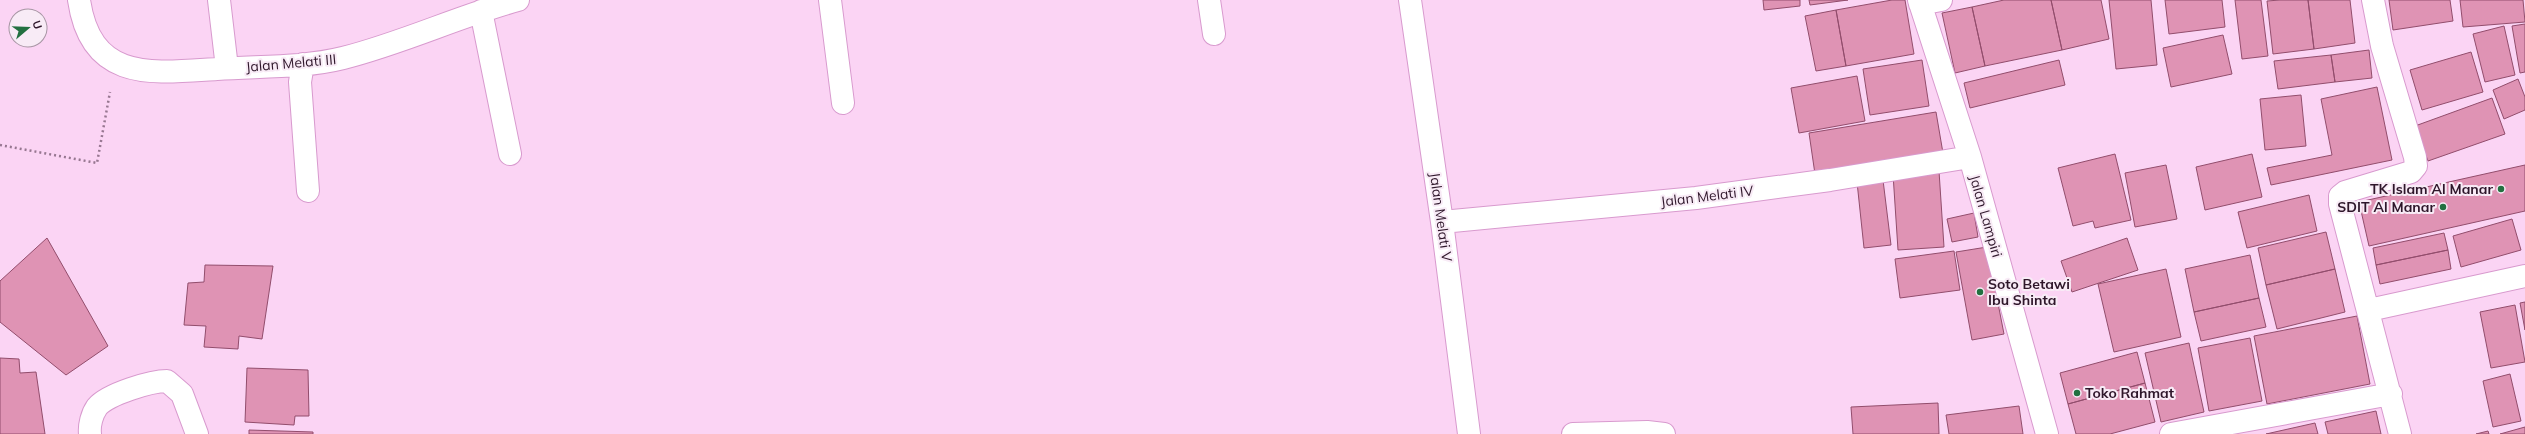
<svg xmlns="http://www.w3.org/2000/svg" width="2525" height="434" viewBox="0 0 2525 434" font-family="Mulish,sans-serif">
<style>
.building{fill:#df93b4;stroke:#924d6c}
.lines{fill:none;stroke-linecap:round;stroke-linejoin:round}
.minor-casing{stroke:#d89ace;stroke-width:24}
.path{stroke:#977791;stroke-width:2.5;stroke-dasharray:2 3;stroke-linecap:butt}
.minor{stroke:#fff;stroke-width:22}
.poi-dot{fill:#227040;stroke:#f8ebf6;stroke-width:1.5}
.labels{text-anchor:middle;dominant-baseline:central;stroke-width:4;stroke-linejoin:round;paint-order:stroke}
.street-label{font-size:14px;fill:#2e162a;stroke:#f8ebf6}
.poi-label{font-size:14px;font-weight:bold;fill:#2e162a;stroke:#f8ebf6;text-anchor:end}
</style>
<rect width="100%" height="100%" fill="#fbd4f4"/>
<path class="building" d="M1763 0H1800V6L1764 10Z
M1809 0H1848L1810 5Z
M1892 0H1905L1914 54 1846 66 1836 10Z
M2004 0H2051L2062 50 1985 66 1972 7Z
M2051 0H2101L2109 39 2062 50Z
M2109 0H2151L2157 65 2116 69Z
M2165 0H2222L2225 27 2169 34Z
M2235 0H2261L2268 56 2242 59Z
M2280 0H2308L2314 49 2273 54 2267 1Z
M2308 0H2350L2355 43 2314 49Z
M2389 0H2450L2453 21 2393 30Z
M2460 0H2523L2525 22 2463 27Z
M1972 7 1985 66 1955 73 1942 13Z
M1836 10 1846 66 1816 71 1805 16Z
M2525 24V72L2520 73 2512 26Z
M2504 26 2515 75 2485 82 2473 34Z
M2223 35 2232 74 2171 87 2163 48Z
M2369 50 2372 78 2335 82 2331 55Z
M2471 52 2483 92 2422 110 2410 70Z
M2331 55 2335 82 2278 89 2274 61Z
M1922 60 1929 106 1870 115 1863 69Z
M2059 60 2065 85 1970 108 1964 83Z
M1857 76 1865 121 1799 133 1791 88Z
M2518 79 2525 97V110L2504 119 2493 90Z
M2377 87 2392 160 2271 185 2267 168 2332 155 2321 99Z
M2301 95 2306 146 2265 150 2260 99Z
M2492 98 2505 134 2428 161 2415 126Z
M1936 112 1944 159 1816 181 1809 133Z
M2115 154 2131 220 2095 228 2093 221 2073 226 2058 168Z
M2252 154 2262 197 2205 210 2196 167Z
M2166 165 2177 219 2135 227 2125 173Z
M2525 165V211L2369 246 2359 202Z
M1939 171 1944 247 1898 250 1893 174Z
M1883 180 1891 245 1864 248 1857 182Z
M2309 195 2317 231 2247 248 2238 212Z
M1974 213 1978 237 1952 242 1947 219Z
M2512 219 2521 250 2461 267 2453 236Z
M2326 232 2335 269 2266 285 2258 248Z
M2444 233 2448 250 2376 265 2373 248Z
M47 238 108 346 66 375 0 322V281Z
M2127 238 2138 270 2072 292 2061 261Z
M1987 247 2004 334 1972 340 1956 252Z
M2448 250 2451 269 2380 284 2376 265Z
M1954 251 1960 290 1900 298 1895 259Z
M2250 255 2259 298 2194 312 2185 269Z
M205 265 273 266 262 339 239 336 238 349 204 347 206 326 184 325 188 283 204 282Z
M2166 269 2181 337 2114 352 2098 284Z
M2335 269 2345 312 2277 329 2266 285Z
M2259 298 2266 327 2201 341 2194 312Z
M2525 302V330L2520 303Z
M2515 305 2525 362 2491 368 2480 312Z
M2357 316 2370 384 2267 404 2254 336Z
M2250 338 2262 401 2209 411 2198 348Z
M2189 343 2204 412 2161 422 2145 353Z
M2137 352 2145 383 2068 404 2060 373Z
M0 358 19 359 20 373 36 372 45 434H0Z
M247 368 308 370 309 416H295L294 425 245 422Z
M2510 374 2521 421 2493 427 2483 381Z
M2145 383 2155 422 2110 434H2076L2068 404Z
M1938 403 1939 434H1853L1851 407Z
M2019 406 2023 434H1949L1946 415Z
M2376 411 2381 434H2328L2325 422Z
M2315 423 2318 434H2266Z
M2525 427V434H2500Z
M249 430 313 432V434H249Z
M2488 431 2489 434H2476Z"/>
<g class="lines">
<g class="minor-casing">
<path id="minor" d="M79 0C91 83 153 73 217 69 259 66 303 68 343 58 403 43 459 16 518 0
M219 0 227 68
M830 0 843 103
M1209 0 1214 34
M1410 0 1442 222 1469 434
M1919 0 1970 157 2047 434
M2373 0 2382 46 2415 157 2416 166 2411 172 2345 192 2340 196V204L2400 434
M1920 4 1941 0
M481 11 510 154
M303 64 300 82 308 191
M1442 222 1696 198 1830 180 1970 157
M2369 310 2525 276
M90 434C89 425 92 414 97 407 108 394 151 381 167 381L182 394 197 434
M1573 434 1647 432 1664 434
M2171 434 2391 394"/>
</g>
<path class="path" d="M0 145 97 163 110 92"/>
<use href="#minor" class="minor"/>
</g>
<g class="poi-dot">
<circle cx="2501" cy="189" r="4"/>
<circle cx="2443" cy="207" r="4"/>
<circle cx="1980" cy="292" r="4"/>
<circle cx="2077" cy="393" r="4"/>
</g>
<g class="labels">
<g class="street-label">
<text transform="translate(291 63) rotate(-5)">Jalan Melati III</text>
<text transform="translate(1707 196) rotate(-7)">Jalan Melati IV</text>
<text transform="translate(1986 216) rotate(74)">Jalan Lampiri</text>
<text transform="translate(1441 217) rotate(82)">Jalan Melati V</text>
</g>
<g class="poi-label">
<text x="2493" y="189">TK Islam Al Manar</text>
<text x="2435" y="207">SDIT Al Manar</text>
<text x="1988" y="284" text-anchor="start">Soto Betawi<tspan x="1988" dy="16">Ibu Shinta</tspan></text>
<text x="2085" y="393" text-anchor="start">Toko Rahmat</text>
</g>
</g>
<g transform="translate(28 28) rotate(71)"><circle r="19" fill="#f8ebf6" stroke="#a796a4"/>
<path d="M0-3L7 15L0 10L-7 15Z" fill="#227040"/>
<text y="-6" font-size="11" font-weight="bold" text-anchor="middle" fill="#2e162a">U</text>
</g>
</svg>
